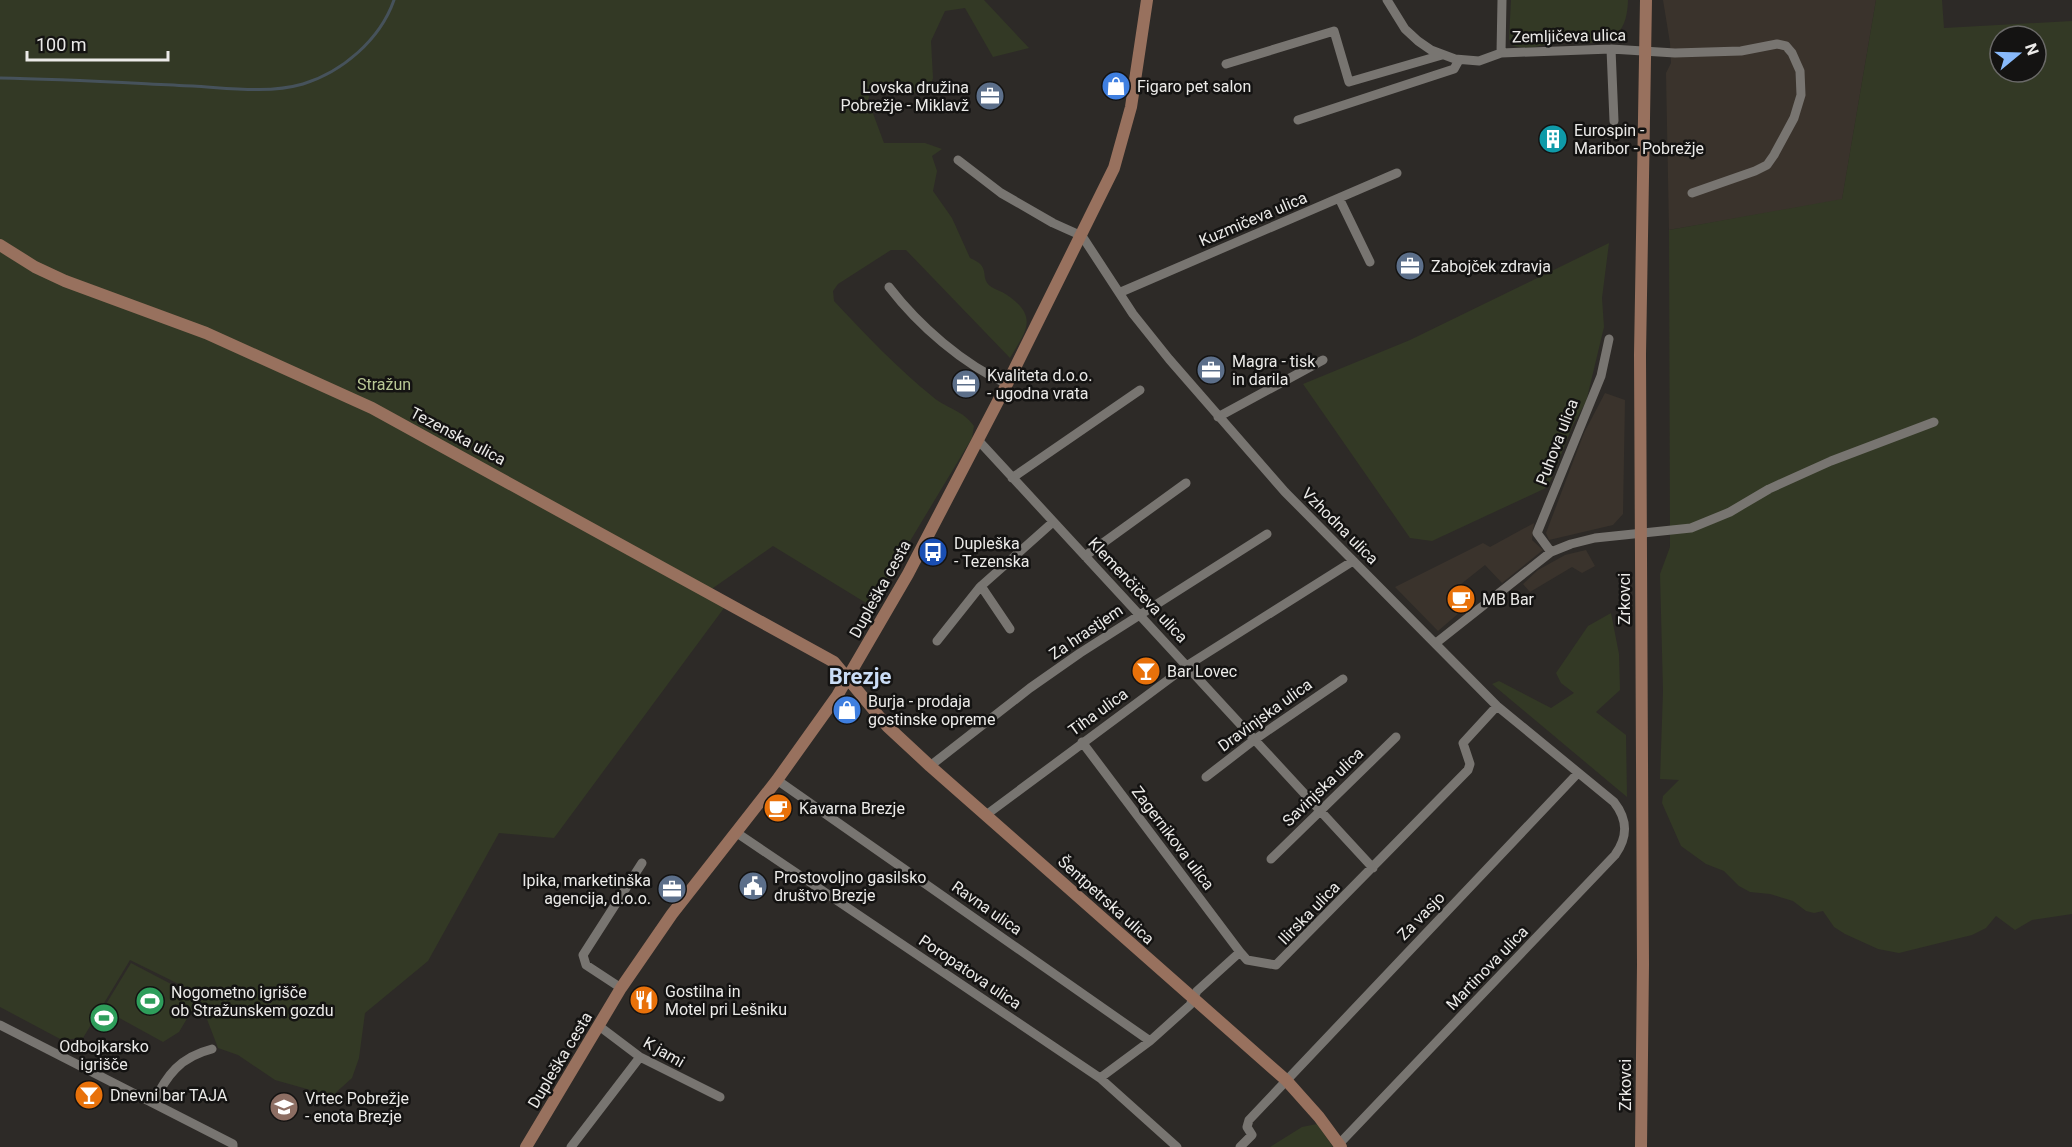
<svg xmlns="http://www.w3.org/2000/svg" width="2072" height="1147" viewBox="0 0 2072 1147" font-family="Roboto,sans-serif">
<style>
.built{fill:#3a332c}
.green{fill:#333925;fill-rule:evenodd}
.lines{fill:none;stroke-linecap:round;stroke-linejoin:round}
.stream{stroke:#46525b;stroke-width:3}
.street{stroke:#787571;stroke-width:9}
.secondary{stroke:#98715e;stroke-width:12}
.labels{text-anchor:middle;dominant-baseline:central;stroke-width:5;stroke-linejoin:round;paint-order:stroke}
.street-label{font-size:16px;fill:#ebeae8;stroke:#141312}
.poi-label{font-size:16px;fill:#ebeae8;stroke:#141312;text-anchor:start}
.park-label{font-size:16px;fill:#bac996;stroke:#141312}
.district-label{font-size:22px;font-weight:bold;fill:#caddf6;stroke:#141312}
</style>
<rect width="100%" height="100%" fill="#2d2a27"/>
<path class="built" d="M1663 0H1876L1842 200 1669 230 1666 73 1671 63 1670 43Z
M1605 393 1625 400 1623 514 1613 525 1549 540 1546 533 1560 496 1584 433Z
M1534 523 1532 540 1543 550 1502 583 1485 565 1446 596 1459 613 1438 631 1395 587 1483 543 1490 547Z
M1586 550 1595 566 1582 573 1572 567 1530 592 1523 584 1538 570 1565 555Z"/>
<path class="green" d="M0 0H984L1029 48 993 57 965 8 945 11 931 41 933 78 929 91 916 93 873 86 868 100 884 143H925L942 149 932 156 937 171 933 191 952 218 970 258C992 267 979 276 990 286 995 290 1002 291 1007 295 1039 317 1026 331 1010 358L906 250H891L838 284 833 291 834 301C866 335 897 368 933 397 947 409 963 410 974 426L972 438 871 606 773 546 706 593 724 608 554 838 499 833 428 961 365 1013 359 1058 352 1078 332 1096 275 1080 238 1055 218 1048 197 993 130 960 83 1038 62 1040 0 1007Z
M1511 0H1628C1627 30 1617 42 1585 43 1577 43 1570 39 1562 40 1545 44 1529 52 1512 45L1509 39Z
M1876 0H1942L1944 28 2072 21V914L2032 920 2015 930 1996 916 1986 928 1972 935 1899 953 1878 949 1845 934 1834 927 1823 911 1814 913 1806 911 1793 901 1770 894 1750 892 1739 886 1724 871 1706 864 1681 846 1662 803 1663 796 1679 780 1660 779 1663 691 1660 574 1670 547 1669 230 1842 199ZM2000 36H2036V72H2000Z
M1609 243 1602 298 1604 327 1586 402 1573 425 1548 487 1432 541 1410 538 1303 384 1410 340Z
M1611 613 1619 654 1620 690 1596 712 1626 735 1627 797 1492 684 1499 681 1551 708 1574 693 1561 683 1556 673 1588 626Z
M131 963 192 995 194 1007 179 1032 163 1042 103 1009Z
M1317 1124 1333 1147H1270L1302 1127Z"/>
<g class="lines">
<path class="stream" d="M0 78C64 79 129 83 193 86 228 88 268 94 303 84 342 72 380 40 394 0"/>
<path class="street" d="M1387 0 1405 29 1418 41 1431 50 1455 59 1479 61 1501 53 1611 49 1675 53 1741 51 1777 44 1786 46 1792 53 1800 71 1801 95 1794 118 1774 155 1767 165 1755 171 1692 193
M1611 49 1614 121
M1501 53 1502 0
M1226 64 1334 31 1349 82 1442 55
M1298 120 1454 69 1459 60
M958 160 1001 193 1053 223 1082 236 1133 314 1169 359 1285 492 1497 706 1614 802C1628 820 1628 837 1615 855L1339 1144
M1339 198 1370 262
M889 287C919 326 963 364 1007 384
M1121 292 1397 173
M1218 417 1323 360
M978 440 1373 868
M1012 478 1140 390
M1551 552 1537 533 1601 376 1609 339
M1085 556 1186 483
M981 586 1010 629
M937 641 980 587 1053 522
M1436 643 1551 552 1571 544 1595 538 1691 528 1730 512 1769 489 1831 461 1934 422
M1082 742 1240 952 1247 960 1276 965 1468 770 1470 764 1463 743 1497 706
M930 766 1030 688 1080 653 1267 534
M1206 777 1254 740 1343 679
M777 780 1150 1041
M986 815 1188 665 1353 561
M737 833 1100 1078 1177 1147
M1271 859 1396 737
M621 988 586 965 583 955 642 863
M0 1025 233 1144V1147
M599 1026 640 1057 720 1097
M1100 1078 1150 1041 1190 1005 1197 991 1240 952
M153 1103C167 1075 180 1057 212 1049
M571 1147 640 1057
M1240 1147 1252 1135 1247 1127 1249 1120 1578 773"/>
<path class="secondary" d="M0 245 35 267 65 281 206 333 372 408 834 662 887 726 930 766 1286 1080 1319 1117 1341 1147
M526 1147 621 988 672 914 777 780 837 696 908 574 1007 384 1114 168 1131 107 1147 0
M1641 1147 1643 964 1640 355 1646 0"/>
</g>
<defs>
<g id="shop-disc" transform="scale(1.5)"><circle r="9.5" fill="#3f7fe0" stroke="#141312"/><path d="M-5-2.5h2.3a2.7 3.5 0 0 1 5.4 0H5L5.5 6h-11ZM-1.5-2.5h3a1.5 2.3 0 0 0-3 0Z" fill="#fff"/></g>
<g id="office-disc" transform="scale(1.5)"><circle r="9.5" fill="#5c6f8a" stroke="#141312"/><path d="M-6-3h4V-5.5h4V-3h4V5H-6ZM-1-4.5V-3h2v-1.5ZM-6 0V1H6V0Z" fill="#fff"/></g>
<g id="building-disc" transform="scale(1.5)"><circle r="9.5" fill="#0f9aa8" stroke="#141312"/><path d="M-4-6H4V6H1V3H-1V6H-4ZM-2.5-4.3h1.7v1.8h-1.7ZM.8-4.3h1.7v1.8H.8ZM-2.5-1h1.7V.8h-1.7ZM.8-1h1.7V.8H.8Z" fill="#fff"/></g>
<g id="bus-disc" transform="scale(1.5)"><circle r="9.5" fill="#1a4fb4" stroke="#141312"/><path d="M-5-6H5V4H4V6H2V4H-2V6H-4V4H-5ZM-3.5-4V0h7V-4ZM-3.5 1.2v1.5H-2V1.2ZM2 1.2v1.5H3.5V1.2Z" fill="#fff"/></g>
<g id="cafe-disc" transform="scale(1.5)"><circle r="9.5" fill="#e8710a" stroke="#141312"/><path d="M-5.5-4.5H6V0H3Q3 3.5 0 3.5H-2.5Q-5.5 3.5-5.5 0ZM3-3.2v2h1.7v-2ZM-6 4.5H4V6H-6Z" fill="#fff"/></g>
<g id="bar-disc" transform="scale(1.5)"><circle r="9.5" fill="#e8710a" stroke="#141312"/><path d="M-6-5H6L.8 .8V4.5H3.5V6h-7V4.5H-.8V.8Z" fill="#fff"/></g>
<g id="civic-disc" transform="scale(1.5)"><circle r="9.5" fill="#5c6f8a" stroke="#141312"/><path d="M-.6-6.5H3V-4.5H.6V-3L4-1V1h2V6H-6V1h2V-1L-.6-3ZM-1.2 2.5V6h2.4V2.5Z" fill="#fff"/></g>
<g id="restaurant-disc" transform="scale(1.5)"><circle r="9.5" fill="#e8710a" stroke="#141312"/><path d="M-5-6h1v4h1v-4h1v4h1v-4h1v5L-1.5 .5V6h-2V.5L-5-1ZM5-6V6H3V1.5H1.5Q1.5-4 5-6Z" fill="#fff"/></g>
<g id="stadium-disc" transform="scale(1.5)"><circle r="9.5" fill="#2e9e5b" stroke="#141312"/><path d="M0-5a6.5 5 0 1 0 0 10a6.5 5 0 1 0 0-10ZM-3.5-1.8h7v3.6h-7Z" fill="#fff"/></g>
<g id="school-disc" transform="scale(1.5)"><circle r="9.5" fill="#8d6e63" stroke="#141312"/><path d="M0-5L7-2L0 1L-7-2ZM-4 1L0 2.5L4 1V4Q0 6-4 4Z" fill="#fff"/></g>
</defs>
<g fill-rule="evenodd">
<use href="#shop-disc" x="1116" y="86"/>
<use href="#office-disc" x="990" y="96"/>
<use href="#building-disc" x="1553" y="139"/>
<use href="#office-disc" x="1410" y="266"/>
<use href="#office-disc" x="1211" y="370"/>
<use href="#office-disc" x="966" y="384"/>
<use href="#bus-disc" x="933" y="552"/>
<use href="#cafe-disc" x="1461" y="599"/>
<use href="#bar-disc" x="1146" y="671"/>
<use href="#shop-disc" x="847" y="710"/>
<use href="#cafe-disc" x="778" y="808"/>
<use href="#civic-disc" x="753" y="886"/>
<use href="#office-disc" x="672" y="889"/>
<use href="#restaurant-disc" x="644" y="1000"/>
<use href="#stadium-disc" x="150" y="1001"/>
<use href="#stadium-disc" x="104" y="1018"/>
<use href="#bar-disc" x="89" y="1095"/>
<use href="#school-disc" x="284" y="1107"/>
</g>
<g class="labels">
<g class="street-label">
<text transform="translate(1569 36) rotate(-1)">Zemljičeva ulica</text>
<text transform="translate(1253 219) rotate(-23)">Kuzmičeva ulica</text>
<text transform="translate(458 436) rotate(28)">Tezenska ulica</text>
<text transform="translate(1557 442) rotate(-69)">Puhova ulica</text>
<text transform="translate(1340 526) rotate(45)">Vzhodna ulica</text>
<text transform="translate(880 589) rotate(-61)">Dupleška cesta</text>
<text transform="translate(1138 590) rotate(47)">Klemenčičeva ulica</text>
<text transform="translate(1624 599) rotate(-90)">Zrkovci</text>
<text transform="translate(1086 632) rotate(-34)">Za hrastjem</text>
<text transform="translate(1098 712) rotate(-36)">Tiha ulica</text>
<text transform="translate(1265 715) rotate(-36)">Dravinjska ulica</text>
<text transform="translate(1323 787) rotate(-44)">Savinjska ulica</text>
<text transform="translate(1173 838) rotate(53)">Zagernikova ulica</text>
<text transform="translate(1106 900) rotate(42)">Šentpetrska ulica</text>
<text transform="translate(987 908) rotate(35)">Ravna ulica</text>
<text transform="translate(1309 913) rotate(-46)">Ilirska ulica</text>
<text transform="translate(1421 916) rotate(-46)">Za vasjo</text>
<text transform="translate(1487 968) rotate(-46)">Martinova ulica</text>
<text transform="translate(970 972) rotate(34)">Poropatova ulica</text>
<text transform="translate(664 1052) rotate(30)">K jami</text>
<text transform="translate(560 1060) rotate(-59)">Dupleška cesta</text>
<text transform="translate(1625 1085) rotate(-90)">Zrkovci</text>
</g>
<g class="poi-label">
<text x="1137" y="86">Figaro pet salon</text>
<text x="969" y="87" text-anchor="end">Lovska družina<tspan x="969" dy="18">Pobrežje - Miklavž</tspan></text>
<text x="1574" y="130">Eurospin -<tspan x="1574" dy="18">Maribor - Pobrežje</tspan></text>
<text x="1431" y="266">Zabojček zdravja</text>
<text x="1232" y="361">Magra - tisk<tspan x="1232" dy="18">in darila</tspan></text>
<text x="987" y="375">Kvaliteta d.o.o.<tspan x="987" dy="18">- ugodna vrata</tspan></text>
<text x="954" y="543">Dupleška<tspan x="954" dy="18">- Tezenska</tspan></text>
<text x="1482" y="599">MB Bar</text>
<text x="1167" y="671">Bar Lovec</text>
<text x="868" y="701">Burja - prodaja<tspan x="868" dy="18">gostinske opreme</tspan></text>
<text x="799" y="808">Kavarna Brezje</text>
<text x="774" y="877">Prostovoljno gasilsko<tspan x="774" dy="18">društvo Brezje</tspan></text>
<text x="651" y="880" text-anchor="end">Ipika, marketinška<tspan x="651" dy="18">agencija, d.o.o.</tspan></text>
<text x="665" y="991">Gostilna in<tspan x="665" dy="18">Motel pri Lešniku</tspan></text>
<text x="171" y="992">Nogometno igrišče<tspan x="171" dy="18">ob Stražunskem gozdu</tspan></text>
<text x="104" y="1046" text-anchor="middle">Odbojkarsko<tspan x="104" dy="18">igrišče</tspan></text>
<text x="110" y="1095">Dnevni bar TAJA</text>
<text x="305" y="1098">Vrtec Pobrežje<tspan x="305" dy="18">- enota Brezje</tspan></text>
</g>
<g class="park-label">
<text x="384" y="384">Stražun</text>
</g>
<g class="district-label">
<text x="860" y="676">Brezje</text>
</g>
</g>
<g transform="translate(2018 54) rotate(71)"><circle r="28" fill="#141312" stroke="#6a6968" stroke-width="1.5"/>
<path d="M0-4.5L10 22L0 15L-10 22Z" fill="#88bafc"/>
<text y="-9" font-size="16" font-weight="bold" text-anchor="middle" fill="#ebeae8">N</text>
</g>
<path d="M27 51v9h141v-9" fill="none" stroke="#ebeae8" stroke-width="3"/>
<text x="36" y="51" font-size="18" fill="#ebeae8" stroke="#141312" stroke-width="4.5" paint-order="stroke">100 m</text>
</svg>
